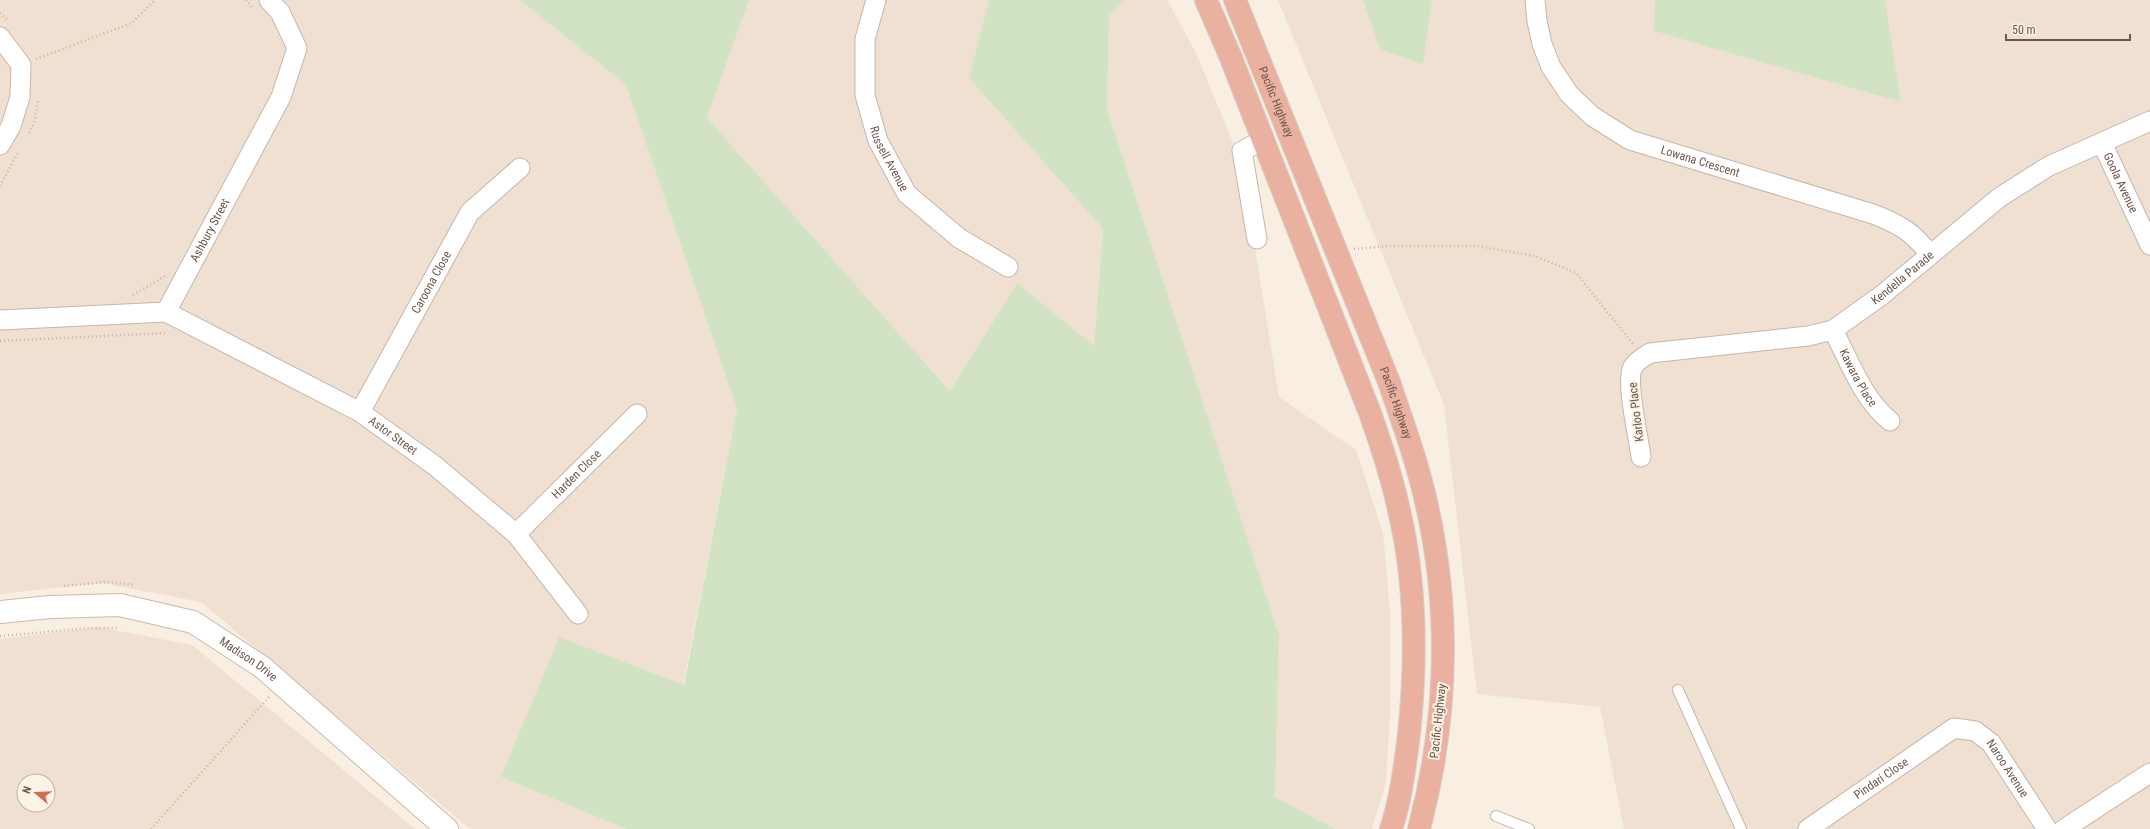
<svg xmlns="http://www.w3.org/2000/svg" width="2150" height="829" viewBox="0 0 2150 829" font-family="'Roboto Condensed',sans-serif">
<style>
.residential{fill:#efe0d1;fill-rule:evenodd}
.green{fill:#d1e3c3}
.lines{fill:none;stroke-linecap:round;stroke-linejoin:round}
.lane-casing{stroke:#c7b6ab;stroke-width:12}
.street-casing{stroke:#c7b6ab;stroke-width:21}
.secondary-casing{stroke:#ccb8ab;stroke-width:24}
.highway-casing{stroke:#d6d0cd;stroke-width:24}
.path{stroke:#ceb1a1;stroke-width:2.5;stroke-dasharray:1 3;stroke-linecap:butt}
.lane{stroke:#fff;stroke-width:10}
.street{stroke:#fff;stroke-width:19}
.secondary{stroke:#fff;stroke-width:22}
.highway{stroke:#eab1a1;stroke-width:22}
.labels{text-anchor:middle;dominant-baseline:central;stroke-width:4;stroke-linejoin:round;paint-order:stroke}
.street-label{font-size:12px;fill:#6c564c;stroke:#fcf3e7}
</style>
<rect width="100%" height="100%" fill="#f8efe2"/>
<path class="residential" d="M0 0H520L626 85 737 409 683 685 559 638 501 777 626 829H470L201 602 102 583 0 594Z
M749 0H989L969 78 1103 229 1094 347 1017 283 950 391 707 118Z
M1125 0H1167L1196 53 1232 140 1252 230 1279 397 1356 450 1383 533 1390 610V713L1386 782 1372 829H1335L1275 797 1279 635 1107 109 1109 16Z
M1278 0H1363L1380 50 1423 64 1432 0H1655V31L1901 102 1885 0H2150V829H1624L1600 707 1477 694 1444 405Z
M99 627 192 645 415 829H0V639ZM24 781H48V805H24Z"/>
<path class="green" d="M520 0H749L707 118 950 391 1017 283 1094 346 1103 229 969 78 989 0H1125L1109 16 1107 109 1279 635 1275 797 1335 829H626L501 777 559 637 684 685 737 409 626 85Z
M1363 0H1432L1423 64 1380 50Z
M1655 0H1885L1901 102 1654 31Z"/>
<g class="lines">
<g class="lane-casing">
<path id="lane" d="M1678 690 1741 829
M1496 816 1529 829"/>
</g>
<g class="street-casing">
<g id="street">
<path id="s1" d="M876 0 865 39V95L878 141 907 194 959 238 1008 267"/>
<path id="s2" d="M1535 0 1537 21 1542 44 1551 67 1569 94 1592 116 1630 140 1873 214C1901 225 1911 231 1930 254"/>
<path d="M0 37 21 65 20 97 11 126 0 145"/>
<path id="s3" d="M2102 143 2150 245"/>
<path d="M1257 239 1242 151 1263 140"/>
<path id="s4" d="M166 312 360 412 434 465 516 534 578 614"/>
<path id="s5" d="M0 320 166 312 281 97 297 48 280 12 269 0"/>
<path id="s6" d="M1833 330C1850 362 1862 398 1890 421"/>
<path id="s7" d="M360 412 470 212 520 168"/>
<path id="s8" d="M1641 457C1639 439 1625 381 1633 367 1637 360 1644 357 1650 353L1808 336 1833 330 1882 295 2000 197 2049 166 2150 121"/>
<path id="s9" d="M516 534 637 414"/>
<path id="s10" d="M1808 829 1954 728 1975 731 1991 743 2047 829"/>
<path d="M2064 829 2150 773"/>
</g>
</g>
<g class="secondary-casing">
<g id="secondary">
<path id="s11" d="M0 612 50 607 120 605 193 622 262 667 447 829"/>
</g>
</g>
<g class="highway-casing">
<g id="highway">
<path d="M1206 0 1231 58 1370 413C1381 444 1391 474 1398 506 1416 580 1417 658 1409 734 1405 765 1401 799 1391 829"/>
<path id="s12" d="M1235 0 1389 382C1403 423 1418 464 1427 506 1451 613 1447 723 1419 829"/>
</g>
</g>
<path class="path" d="M246 0 252 7
M0 13 9 21
M36 59 132 23 155 0
M29 133 34 123 38 101
M0 186 19 151
M1354 249 1391 246H1477L1535 256 1576 273 1633 344
M133 295 165 276
M0 341 166 333
M64 586 107 582 135 585
M0 636 89 628H119
M151 829 269 697"/>
<use href="#lane" class="lane"/>
<use href="#street" class="street"/>
<use href="#secondary" class="secondary"/>
<use href="#highway" class="highway"/>
</g>
<g class="labels">
<g class="street-label">
<text stroke="none"><textPath href="#s12" startOffset="110">Pacific Highway</textPath></text>
<text stroke="none"><textPath href="#s1" startOffset="165">Russell Avenue</textPath></text>
<text stroke="none"><textPath href="#s2" startOffset="252">Lowana Crescent</textPath></text>
<text stroke="none"><textPath href="#s3" startOffset="44">Goola Avenue</textPath></text>
<text stroke="none"><textPath href="#s5" startOffset="259">Ashbury Street</textPath></text>
<text stroke="none"><textPath href="#s8" startOffset="385">Kendella Parade</textPath></text>
<text stroke="none"><textPath href="#s7" startOffset="148">Caroona Close</textPath></text>
<text stroke="none"><textPath href="#s6" startOffset="54">Kawara Place</textPath></text>
<text stroke="none"><textPath href="#s12" startOffset="434">Pacific Highway</textPath></text>
<text transform="translate(1636 412) rotate(-97)">Karloo Place</text>
<text stroke="none"><textPath href="#s4" startOffset="259">Astor Street</textPath></text>
<text stroke="none"><textPath href="#s9" startOffset="85">Harden Close</textPath></text>
<text stroke="none"><textPath href="#s11" startOffset="262">Madison Drive</textPath></text>
<text transform="translate(1438 721) rotate(-84)">Pacific Highway</text>
<text stroke="none"><textPath href="#s10" startOffset="249">Naroo Avenue</textPath></text>
<text stroke="none"><textPath href="#s10" startOffset="89">Pindari Close</textPath></text>
</g>
</g>
<g transform="translate(36 793) rotate(289)"><circle r="19" fill="#fcf3e7" stroke="#c2b4a9"/>
<path d="M0-3L7 15L0 10L-7 15Z" fill="#d26e57"/>
<text y="-6" font-size="11" font-weight="bold" text-anchor="middle" fill="#6c564c">N</text>
</g>
<path d="M2006 34v6h124v-6" fill="none" stroke="#6c564c" stroke-width="2"/>
<text x="2012" y="34" font-size="12" fill="#6c564c" stroke="#fcf3e7" stroke-width="3" paint-order="stroke">50 m</text>
</svg>
